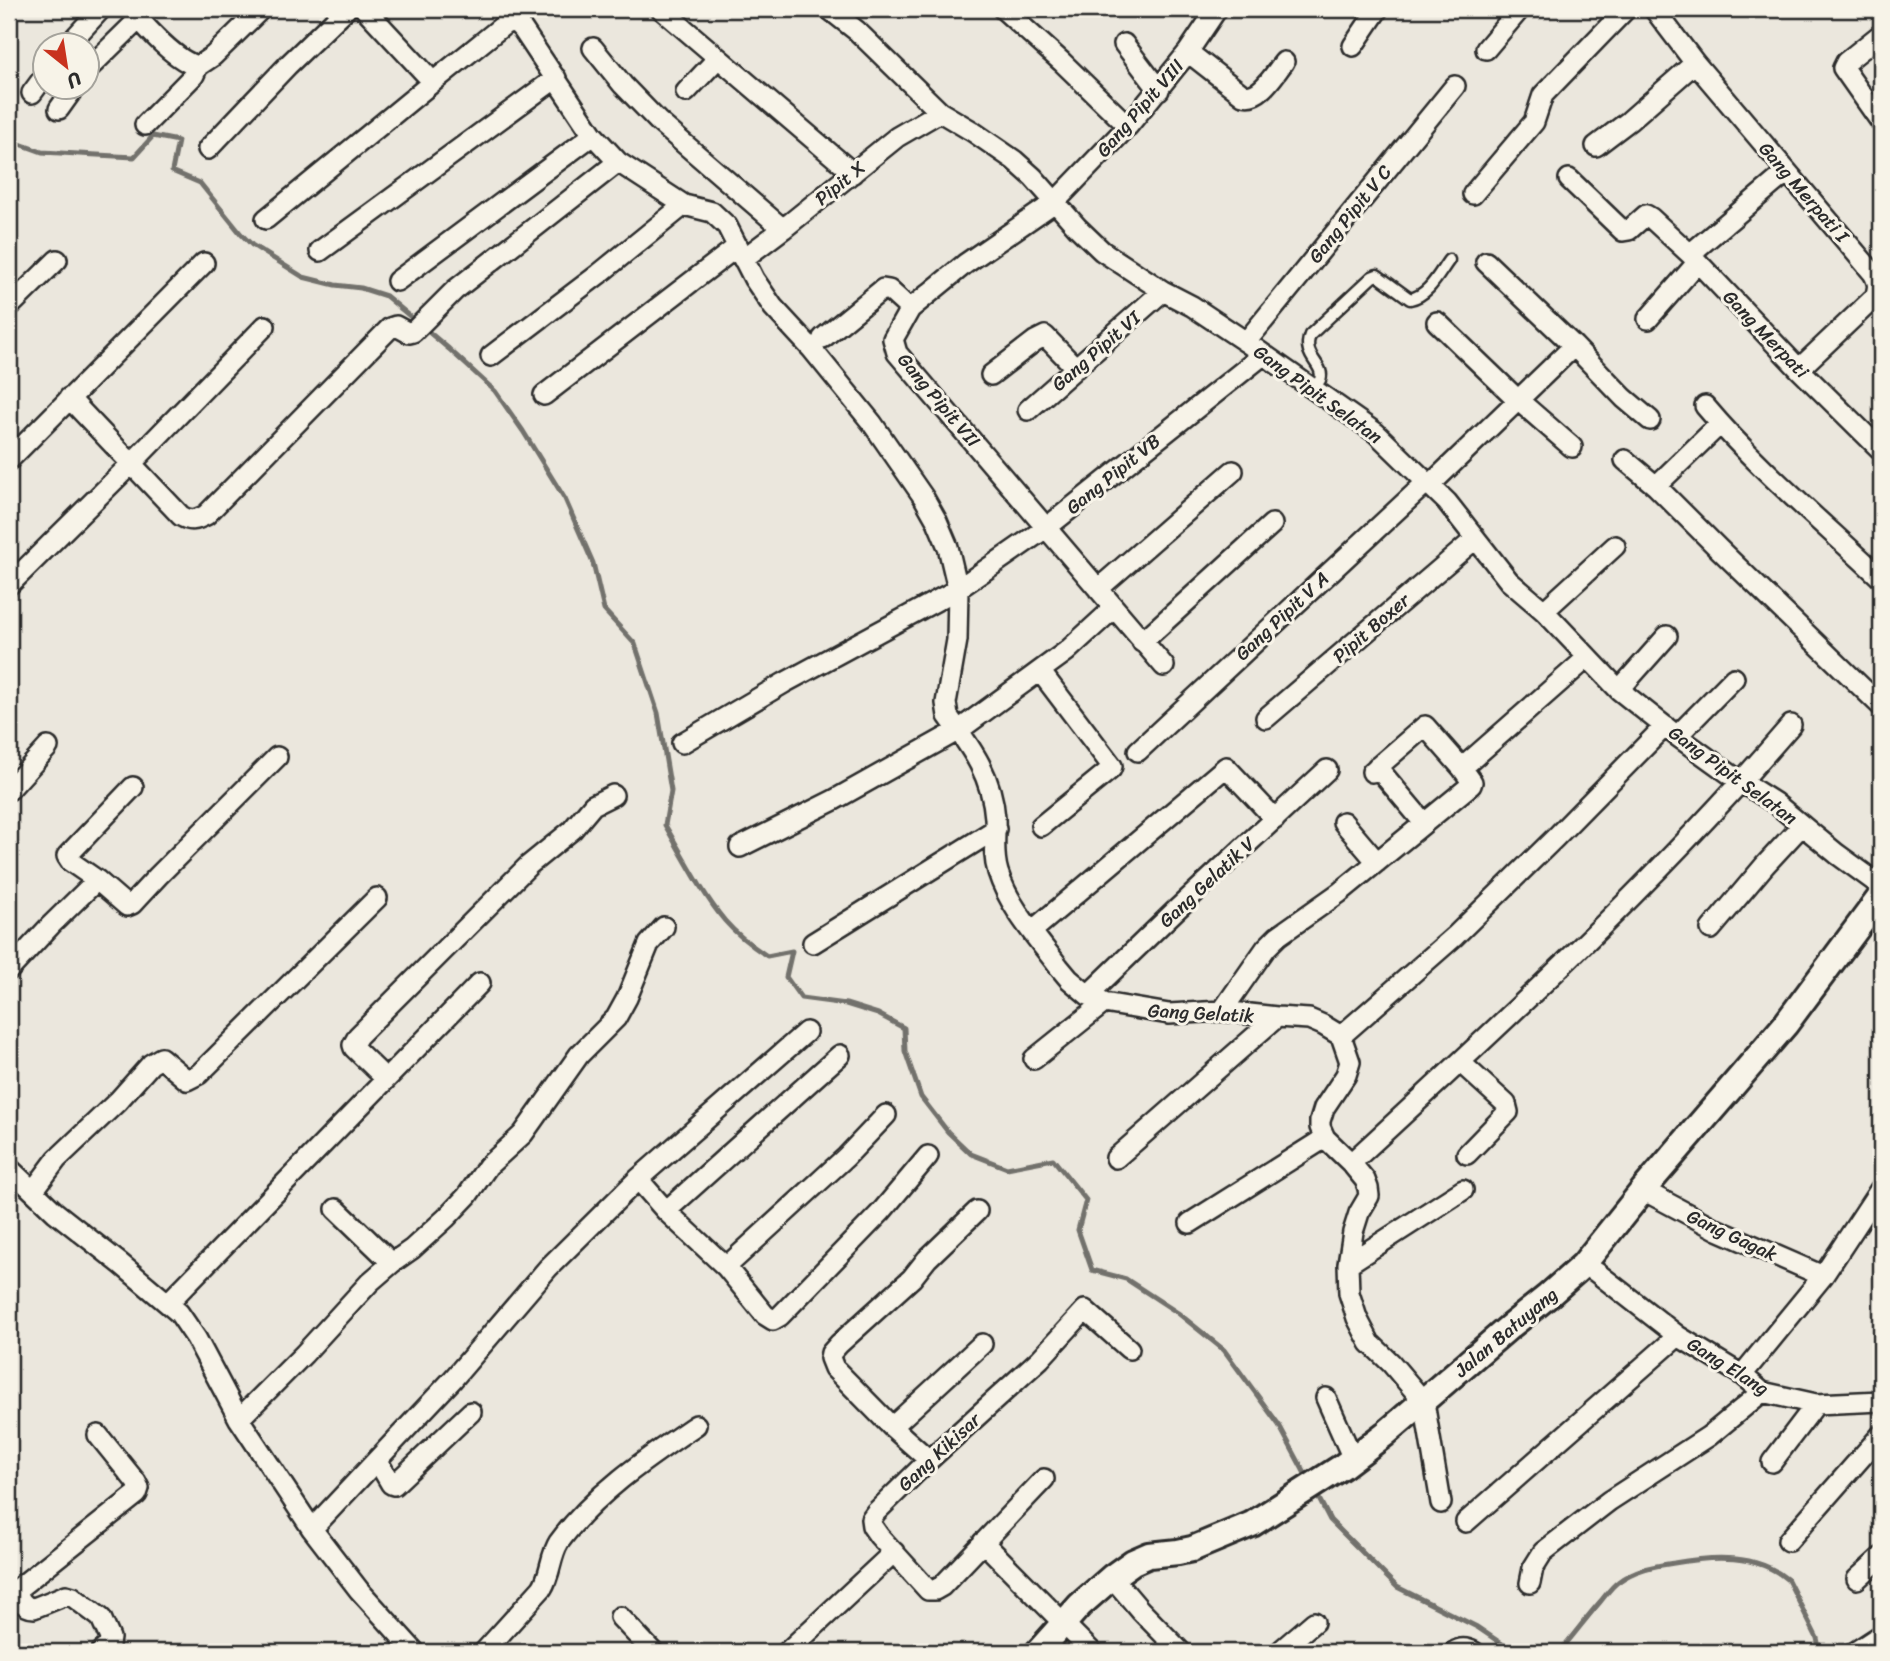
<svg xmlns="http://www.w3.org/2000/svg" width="1890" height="1661" viewBox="0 0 1890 1661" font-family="Sriracha,sans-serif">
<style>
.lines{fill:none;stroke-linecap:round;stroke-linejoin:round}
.stream{stroke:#72716c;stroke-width:5}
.service-casing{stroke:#2b2b2b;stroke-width:15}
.minor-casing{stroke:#2b2b2b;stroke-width:24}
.tertiary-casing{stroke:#2b2b2b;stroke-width:30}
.service{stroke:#f7f3e8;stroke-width:10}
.minor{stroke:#f7f3e8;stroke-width:19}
.tertiary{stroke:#f7f3e8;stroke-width:24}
.labels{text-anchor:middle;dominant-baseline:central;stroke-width:6;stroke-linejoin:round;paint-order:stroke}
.street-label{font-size:19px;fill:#2b2b2b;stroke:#f7f3e8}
</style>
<rect width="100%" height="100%" fill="#ebe7dd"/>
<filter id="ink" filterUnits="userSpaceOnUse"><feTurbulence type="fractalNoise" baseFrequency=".0143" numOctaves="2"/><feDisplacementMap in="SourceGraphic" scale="14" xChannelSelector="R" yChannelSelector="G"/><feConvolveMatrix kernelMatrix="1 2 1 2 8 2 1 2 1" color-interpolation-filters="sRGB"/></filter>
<g filter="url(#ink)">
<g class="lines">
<path class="stream" d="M9 140 42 152 134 157 153 136 178 141 172 171 200 183 241 234 252 245 303 277 335 285 361 288 386 296 449 349 495 391 523 431 565 499 593 563 604 610 635 644 658 713 671 791 665 825C683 856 703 895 725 921 737 935 752 946 767 956L792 951 786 977 801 998 846 1004 878 1014 904 1028 905 1051 921 1097 948 1132 971 1154 1007 1168 1053 1159 1086 1200 1078 1230 1092 1270 1126 1279 1178 1313 1224 1350 1279 1425 1309 1481
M1316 1493 1330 1520 1397 1587 1477 1627 1514 1652
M1559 1652C1573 1636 1586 1618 1600 1602 1606 1595 1611 1587 1618 1582 1635 1569 1654 1566 1674 1563 1712 1556 1757 1553 1788 1580L1817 1638 1820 1652"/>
<g class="service-casing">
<path id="service" d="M1312 390C1315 386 1318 383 1320 380 1326 365 1301 357 1310 335L1372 277 1377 275 1410 299C1429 295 1438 275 1449 260"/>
</g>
<g class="minor-casing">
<path id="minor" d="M130 9C145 26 176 62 198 66
M365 9 433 82
M661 9 853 173
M829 9 857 31 940 112 972 131 1014 160 1033 177 1077 227 1102 251 1163 291 1192 306 1246 342 1376 433 1447 502 1509 581 1544 611 1619 690 1677 736 1734 777 1775 803 1837 854 1881 886
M1003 9 1062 62 1128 126
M1654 9 1695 63 1873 273C1878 282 1879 287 1875 297L1799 369
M1881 34 1846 62 1843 68 1881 122
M1124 44 1159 90
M67 46 101 9
M1353 46 1378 9
M593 48 623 85 659 122 783 229
M1486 49 1520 9
M1188 52 1243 95C1260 100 1274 74 1284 62
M88 69 139 19
M686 92 718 58
M32 93 46 74
M59 109 74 88
M145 125 194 75 198 66 213 56 261 9
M1596 146 1629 121 1695 63
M208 149 288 65 346 9
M1569 179 1623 231 1629 230 1646 215 1651 218 1690 254 1799 369 1881 450
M1473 194 1534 122 1543 95 1626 9
M266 219 433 82 505 24C514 21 517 23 523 30L593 135 618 162 684 205 712 212 727 226 754 279 773 307 811 348 872 423 924 498 937 521 948 547 958 589 957 640 946 703 948 716C972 749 992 776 995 818 996 836 992 853 998 872 1009 907 1037 938 1059 967L1069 979 1088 995 1104 1003 1169 1014 1222 1011 1277 1017 1309 1019 1323 1025 1341 1036 1350 1062 1346 1075 1324 1108 1320 1121V1127L1325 1138 1351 1163 1365 1180 1368 1188 1369 1196 1359 1213 1353 1232 1348 1264 1349 1293 1357 1318 1370 1343 1391 1363 1424 1402 1441 1503
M320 251 556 78
M1690 254 1787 172
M743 259 783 229 897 137 940 112
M1486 262 1574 346 1624 398 1650 420
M397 281 593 135
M9 307 57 260
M1648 319 1697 263
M1437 322 1518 400 1572 447
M823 338 883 289 889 290 910 309
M1246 342 1455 86
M491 356 599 274 684 205
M991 375 1035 341 1045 336 1076 368
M544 395 738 246
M69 398 181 516C191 522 196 520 206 515L390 328 396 326 409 333 413 332 455 290 618 162
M1705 406C1758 469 1822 522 1881 578
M1028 410 1163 291
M9 460 204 263
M1625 460 1656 486 1719 549 1881 706
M1430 485 1574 346
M1656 486 1720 424
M9 585 131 464 265 326
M1098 589 1233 471
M1544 611 1615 546
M1142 642 1272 524
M1164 666 897 353 893 339 910 309 965 264 1055 202 1128 126 1188 52 1217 9
M1040 671 1112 766 1111 769 1041 826
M1619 690 1667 636
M1266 718 1475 539
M1677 736 1734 678
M682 743 784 683 958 589 1046 528 1263 355
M1138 751 1427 482
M1377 767 1424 823
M1462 768 1587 658
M133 787 67 856 71 862 97 880 127 906 132 904 158 876 277 757
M9 790 48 747
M1343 822 1377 862
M740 847 834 800 959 730 1067 651 1114 608
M1711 929 1765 865 1802 825
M1032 931 1226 767 1275 819
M813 943 996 829
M9 970 51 925 97 880
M1088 995 1175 911 1327 770
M1222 1011 1266 948 1278 936 1339 893 1471 785 1472 782 1462 768 1425 726 1372 772
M1341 1036 1455 936 1555 838 1665 726
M1034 1059 1104 1003
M1460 1062 1506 1104 1508 1112 1503 1117 1467 1154
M386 1079 354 1048 353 1045 358 1036 529 865 572 830 593 805 613 795
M1116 1158 1277 1017
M1351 1163C1503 1023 1656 882 1791 725
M9 1168 55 1212 121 1264 179 1313 196 1338 239 1419 312 1529 359 1590 415 1652
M638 1179 666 1211 726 1267 765 1315 773 1320 780 1316 881 1212 928 1156
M1643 1190 1718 1230 1823 1276
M33 1191 57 1159 118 1101 151 1064 161 1058 187 1080 199 1074 377 898
M336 1209 392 1263
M666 1211 840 1055
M1190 1223 1325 1138
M1348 1264 1463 1190
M1583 1265 1596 1272 1678 1336 1742 1375 1762 1392 1816 1404 1881 1401
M726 1267 846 1157 886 1115
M168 1303 480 983
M1742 1375 1823 1276 1881 1188
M1326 1398 1353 1459
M239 1419 304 1354 370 1282 392 1263 412 1249 446 1218 467 1196 488 1166 523 1134 579 1055 616 1018 627 998 649 944 664 927
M892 1427 982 1344
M98 1435 136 1482 139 1488 137 1494 20 1587C15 1597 24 1608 34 1608L66 1595 73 1597 101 1618 110 1638 109 1645 101 1652
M377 1460 391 1484 394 1485 471 1412
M929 1460 892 1427 834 1368 830 1358 831 1353 839 1344 912 1278 927 1259 977 1211
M1772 1462 1816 1404
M1044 1479 942 1586 935 1590H928L879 1536 872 1526 871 1519 876 1512 929 1460 1040 1359 1085 1310 1129 1349
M1466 1522 1678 1336
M312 1529 453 1379 548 1268 638 1179 806 1032
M1788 1541 1881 1435
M983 1542 1092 1652
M1112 1577 1140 1610 1181 1652
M1857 1579 1881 1557
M1530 1583 1533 1568 1543 1552 1609 1501 1709 1436 1762 1392
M620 1617 653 1652
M484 1652 542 1588C551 1574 550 1556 559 1542 595 1493 646 1459 696 1425
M787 1652 894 1552
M1279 1652 1314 1622
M1454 1652C1461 1647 1467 1648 1474 1652
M1855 1652 1881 1635"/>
</g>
<g class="tertiary-casing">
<path id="tertiary" d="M1038 1652 1080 1605 1112 1577 1133 1562 1149 1555 1178 1552 1192 1549 1252 1524 1343 1466 1385 1434 1508 1328 1548 1296 1583 1265 1643 1190 1785 1025 1881 896"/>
</g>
<use href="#service" class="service"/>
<use href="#minor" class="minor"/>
<use href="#tertiary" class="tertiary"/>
</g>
</g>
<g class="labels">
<g class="street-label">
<text transform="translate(1140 108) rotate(-49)">Gang Pipit VIII</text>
<text transform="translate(840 183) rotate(-39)">Pipit X</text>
<text transform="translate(1804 192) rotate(49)">Gang Merpati I</text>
<text transform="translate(1350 214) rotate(-51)">Gang Pipit V C</text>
<text transform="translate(1766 334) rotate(46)">Gang Merpati</text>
<text transform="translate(1096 351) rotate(-41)">Gang Pipit VI</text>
<text transform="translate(1318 394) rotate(36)">Gang Pipit Selatan</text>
<text transform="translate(939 400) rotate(50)">Gang Pipit VII</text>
<text transform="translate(1113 474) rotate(-39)">Gang Pipit VB</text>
<text transform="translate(1282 616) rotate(-43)">Gang Pipit V A</text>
<text transform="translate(1371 628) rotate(-41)">Pipit Boxer</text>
<text transform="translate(1733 775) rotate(36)">Gang Pipit Selatan</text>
<text transform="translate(1207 882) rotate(-43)">Gang Gelatik V</text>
<text transform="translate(1201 1013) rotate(3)">Gang Gelatik</text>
<text transform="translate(1732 1235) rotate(25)">Gang Gagak</text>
<text transform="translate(1506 1332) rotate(-40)">Jalan Batuyang</text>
<text transform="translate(1728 1366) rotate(32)">Gang Elang</text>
<text transform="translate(939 1452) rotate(-43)">Gang Kikisar</text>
</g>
</g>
<rect width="1890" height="1661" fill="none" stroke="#f7f3e8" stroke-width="35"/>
<rect x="18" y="18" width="1855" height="1626" fill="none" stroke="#2b2b2b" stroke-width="2.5" filter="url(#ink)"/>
<g transform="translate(66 66) rotate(150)"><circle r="33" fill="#f7f3e8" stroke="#a5a39c" stroke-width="2"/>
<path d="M0-5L12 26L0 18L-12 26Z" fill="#c8321e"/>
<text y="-10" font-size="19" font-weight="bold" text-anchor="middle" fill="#2b2b2b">U</text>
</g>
</svg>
